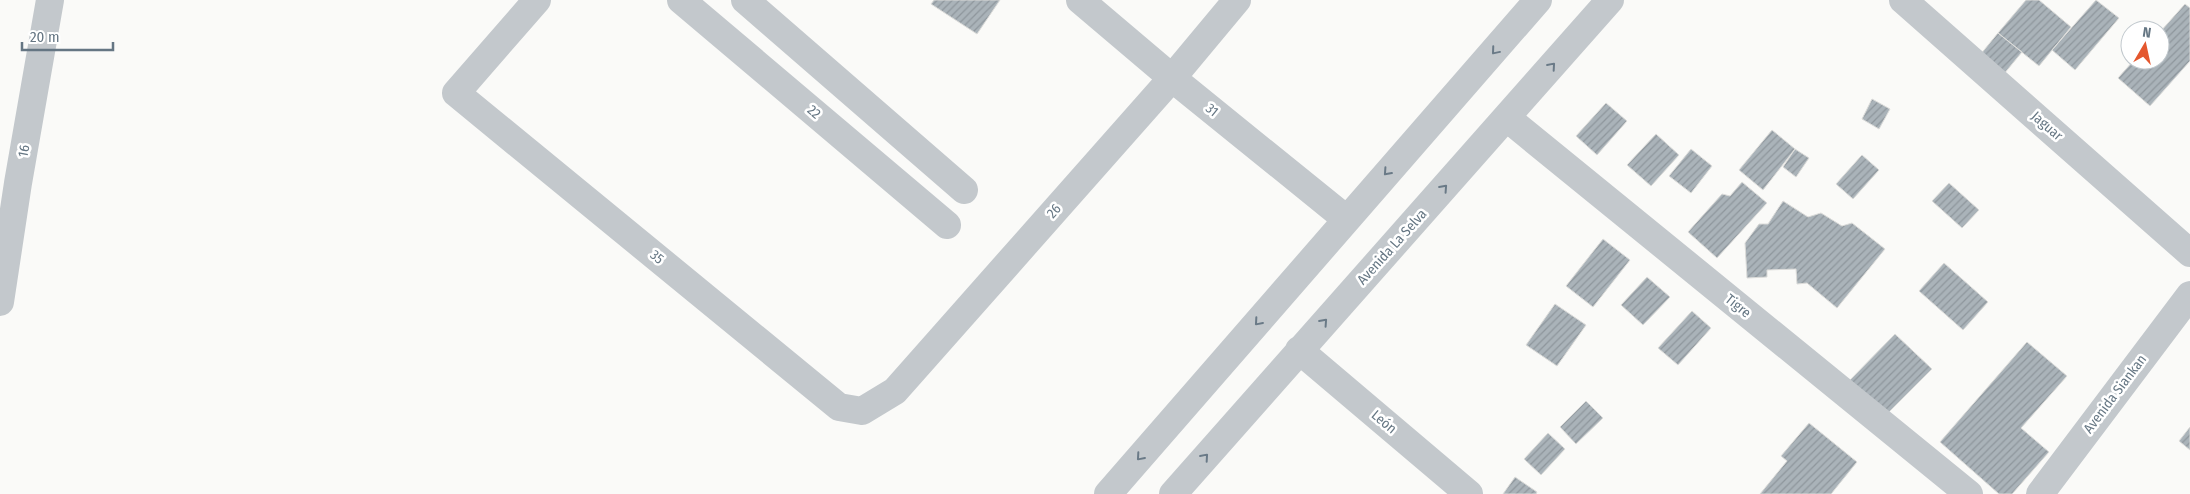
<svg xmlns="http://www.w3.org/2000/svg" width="2190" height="494" viewBox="0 0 2190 494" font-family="'Fira Sans Condensed',sans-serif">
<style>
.building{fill:url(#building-hatch);stroke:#dcdcda}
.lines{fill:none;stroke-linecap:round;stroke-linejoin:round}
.minor{stroke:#c3c8cc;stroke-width:28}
.oneway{stroke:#6a7a87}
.labels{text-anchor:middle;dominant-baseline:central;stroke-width:5;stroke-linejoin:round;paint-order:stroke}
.street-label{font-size:14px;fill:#657683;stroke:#fff}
</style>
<defs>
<pattern id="building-hatch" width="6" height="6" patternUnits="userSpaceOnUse" patternTransform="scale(1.25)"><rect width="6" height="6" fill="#aab3b9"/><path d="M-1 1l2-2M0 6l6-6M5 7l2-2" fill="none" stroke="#8e969c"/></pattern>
</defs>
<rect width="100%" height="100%" fill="#fafaf8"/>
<path class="building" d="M934 0H1000L977 34 931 4Z
M2026 0H2039L2071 27 2039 66 1998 33Z
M2096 0 2119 18 2075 70 2052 50Z
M2185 4 2190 8V61L2150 106 2118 78 2134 60H2160V32Z
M1998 33 2022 52 2003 75 1980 55Z
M1872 99 1890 109 1879 129 1862 119Z
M1606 103 1627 121 1597 155 1576 136Z
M1772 130 1795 149 1763 190 1739 170Z
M1656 134 1679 155 1651 186 1627 165Z
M1691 149 1712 166 1691 193 1669 176Z
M1795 149 1809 158 1796 177 1783 167Z
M1862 155 1879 170 1853 199 1836 184Z
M1742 182 1767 203 1717 258 1688 232 1722 194 1730 196Z
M1949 183 1979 210 1962 228 1932 201Z
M1783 201 1808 217 1821 213 1842 226 1852 223 1885 249 1837 308 1807 283 1797 284 1796 269 1767 270V277L1747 278 1745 243 1759 224H1768Z
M1603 239 1630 260 1593 307 1566 286Z
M1944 263 1988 302 1963 330 1919 291Z
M1647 277 1670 297 1643 325 1621 305Z
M1555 304 1586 325 1557 366 1526 345Z
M1692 311 1711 328 1678 365 1658 348Z
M1895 334 1932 369 1886 415 1850 380Z
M2027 342 2067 376 2021 428 2049 452 2012 494H1999L1940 442Z
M1586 401 1603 418 1576 444 1560 427Z
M1809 423 1857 462 1831 494H1760L1787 461 1781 456Z
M2190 427V450L2179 441Z
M1548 433 1565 449 1541 475 1524 459Z
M1515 477 1537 492 1536 494H1503Z"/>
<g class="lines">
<path class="minor" d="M537 0 456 93 839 407 862 411 895 391 1172 78 1237 0
M681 0 947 225
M745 0 964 190
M1080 0 1172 78 1345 218
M1903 0 2190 253
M1507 118 1969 494
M0 302 18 183 50 0
M1299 350 1469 494
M1108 494 1538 0
M1173 494 1610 0
M2040 494 2190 295"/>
</g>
<defs><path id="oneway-chevron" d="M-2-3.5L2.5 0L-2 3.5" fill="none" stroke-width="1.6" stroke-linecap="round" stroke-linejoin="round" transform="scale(1.25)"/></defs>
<g class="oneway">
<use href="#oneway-chevron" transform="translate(1495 51) rotate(130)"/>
<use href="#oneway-chevron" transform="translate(1552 66) rotate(-49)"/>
<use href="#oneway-chevron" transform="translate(1387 172) rotate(132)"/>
<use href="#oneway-chevron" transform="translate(1444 188) rotate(-48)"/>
<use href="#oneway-chevron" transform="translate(1258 322) rotate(131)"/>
<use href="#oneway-chevron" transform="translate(1324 322) rotate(-48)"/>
<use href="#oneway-chevron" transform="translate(1140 457) rotate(131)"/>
<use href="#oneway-chevron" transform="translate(1205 457) rotate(-49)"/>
</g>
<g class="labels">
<g class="street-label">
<text transform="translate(1212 110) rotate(39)">31</text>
<text transform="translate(814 112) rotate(40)">22</text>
<text transform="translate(2047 126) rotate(41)">Jaguar</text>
<text transform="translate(24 151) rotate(-80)">16</text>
<text transform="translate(1054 211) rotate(-48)">26</text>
<text transform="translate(1392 247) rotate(-48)">Avenida La Selva</text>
<text transform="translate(657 257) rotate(39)">35</text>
<text transform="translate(1738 306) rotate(39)">Tigre</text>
<text transform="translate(2115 394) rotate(-53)">Avenida Siankan</text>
<text transform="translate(1384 422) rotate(40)">León</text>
</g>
</g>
<g transform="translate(2145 45) rotate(9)"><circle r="24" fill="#ffffff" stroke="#c1c8cd"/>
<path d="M0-4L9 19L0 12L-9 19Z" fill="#e4572e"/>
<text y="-8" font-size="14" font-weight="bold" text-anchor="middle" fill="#657683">N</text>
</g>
<path d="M22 42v8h91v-8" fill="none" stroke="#657683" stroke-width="2.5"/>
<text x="30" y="42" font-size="15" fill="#657683" stroke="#ffffff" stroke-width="4" paint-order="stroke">20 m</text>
</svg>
